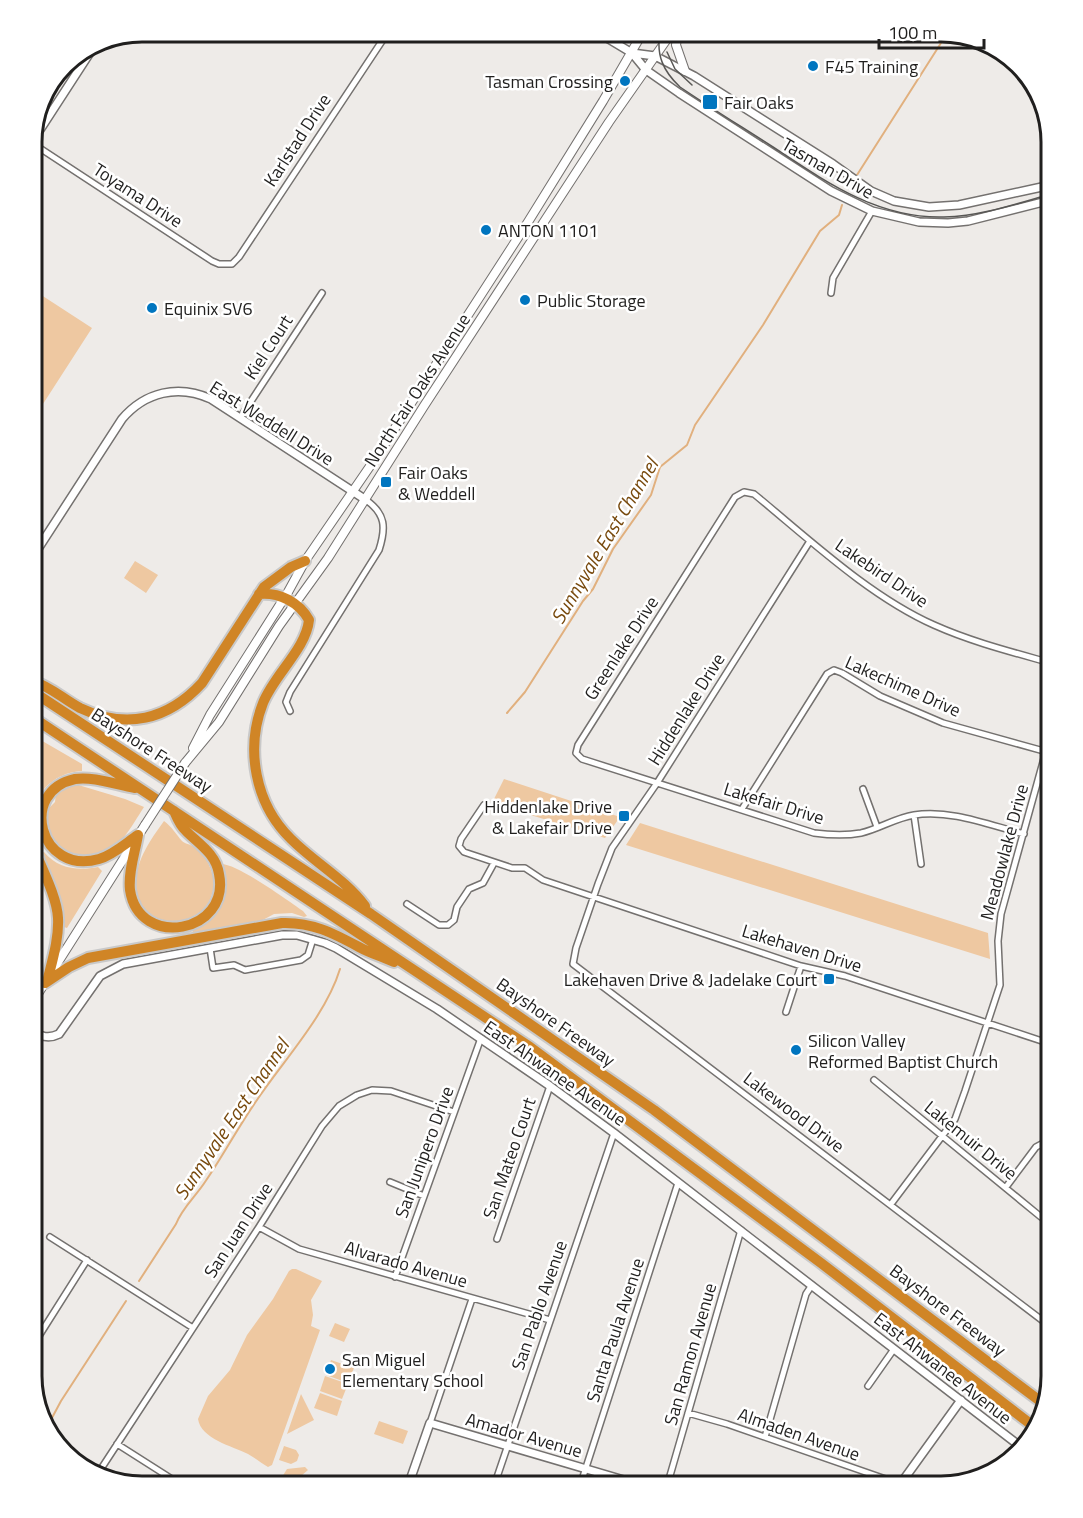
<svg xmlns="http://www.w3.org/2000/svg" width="1083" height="1518" viewBox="0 0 1083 1518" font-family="'Titillium Web',sans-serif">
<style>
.green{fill:#eec8a1}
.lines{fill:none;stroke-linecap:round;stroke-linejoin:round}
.stream{stroke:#e1b07e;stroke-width:2}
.minor-casing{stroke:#74716f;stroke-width:8}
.tertiary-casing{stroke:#74716f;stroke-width:10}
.secondary-casing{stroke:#74716f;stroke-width:10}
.motorway-casing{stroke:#c9c9c9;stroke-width:14}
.minor{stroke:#fff;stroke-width:5}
.tertiary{stroke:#fff;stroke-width:7}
.secondary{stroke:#fff;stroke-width:8}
.motorway{stroke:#d08526;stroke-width:10}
.tram{stroke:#585755;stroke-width:1.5}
.secondary-bridge-casing{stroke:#74716f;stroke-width:10;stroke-linecap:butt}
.secondary-bridge{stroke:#fff;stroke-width:8}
.poi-dot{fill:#0075bf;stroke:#fff;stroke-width:2}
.labels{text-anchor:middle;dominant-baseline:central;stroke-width:5;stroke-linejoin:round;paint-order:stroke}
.poi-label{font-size:18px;fill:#201f1e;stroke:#fff;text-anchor:start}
.street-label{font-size:18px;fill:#201f1e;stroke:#fff}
.water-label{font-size:20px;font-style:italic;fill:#784a0e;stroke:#fff}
.rim{fill:none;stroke:#201f1e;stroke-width:3}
</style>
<rect width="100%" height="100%" fill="#eeebe8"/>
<path class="green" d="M32 289 92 328 32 421Z
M135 561 158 575 146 593 124 578Z
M32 735 82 764V771C61 772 42 784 35 806 33 812 33 819 32 824Z
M504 779 620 817 605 838 492 803Z
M75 784 125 799 144 807C131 827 119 852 94 856 86 858 77 856 69 857L49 840 46 811 55 802 56 793Z
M164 821C172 827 176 834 182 841 185 844 190 844 194 847 203 852 209 863 212 873 216 882 213 895 208 903 186 935 135 923 136 883 136 860 151 839 164 821Z
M640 823 988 933 990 959 626 845Z
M44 852C58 869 78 871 98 867L102 871 67 928 61 926 39 855Z
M221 864C238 864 287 900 303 911L307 916 304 917 292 913 274 914 259 922 194 934 192 930 208 919Z
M292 1269H296L322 1281 311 1300 313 1315 311 1326 320 1330 272 1465 268 1467C261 1463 255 1458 248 1454 232 1446 201 1439 198 1419L208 1396 230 1370 247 1335 273 1299 289 1271Z
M335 1323 350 1329 344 1342 329 1336Z
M331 1360 354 1368 348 1383 326 1375Z
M325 1376 348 1384 342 1399 320 1391Z
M320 1393 342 1401 337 1416 314 1408Z
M301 1394 314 1420 287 1434Z
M379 1421 408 1431 403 1444 374 1434Z
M284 1446 296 1450 299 1455 297 1461 291 1464 279 1460Z
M305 1467 308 1470 293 1483 282 1477 287 1469Z"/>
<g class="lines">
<path class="stream" d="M857 175 948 32
M507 713 525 692 583 601 593 589 613 549 651 495 660 467 687 445 695 425 763 325 820 231 839 215 842 205
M139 1281 176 1224C182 1208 196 1196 205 1182 223 1156 238 1127 257 1100 284 1060 326 1015 340 969
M46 1429 61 1401 126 1301"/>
<g class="minor-casing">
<path id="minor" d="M32 143 212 261 219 264H232L239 257 388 32
M831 293 833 278 872 211
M240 418 322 293
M810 541 657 783 612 848 598 884 576 948 573 964 1051 1327
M290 711 286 702 290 692 379 550C386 528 386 514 366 500
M863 789 877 827
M484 805 461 839 459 846 464 852 512 868H525L543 880 801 966 845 976 1051 1044
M742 809 827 674 834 670 842 673 880 696 943 723 1051 753
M914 815 921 864
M1024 834C989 825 950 809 914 815 895 818 879 829 861 833 845 836 829 835 814 833L582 759 576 753 578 745 735 497 744 492 754 494C809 539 869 596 934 625 972 642 1012 652 1051 663
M407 904 439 925H448L454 920 457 907 469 889 483 883 494 863
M210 948 213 968 234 965 245 970 301 960 308 955 313 939
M786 1012 801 966
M874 1080 1041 1217 1051 1220
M390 1182 424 1196
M1006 1187 1036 1147 1051 1139
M891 1204 955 1119 965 1091 1000 985 998 941 1001 914 1051 733
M259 1227 299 1249 550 1320
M50 1237 193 1328
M497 1239 550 1086
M395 1277 481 1038
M32 1347 87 1260
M868 1386 894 1349
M688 1413 727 1424 900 1484
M430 1423 472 1299
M765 1437 806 1294 812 1285
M117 1444 183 1486
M97 1475 259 1227 322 1126 339 1106 357 1095 372 1090 391 1091 454 1112
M494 1486 614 1133
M580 1486 678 1183
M667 1486 741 1230"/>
</g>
<g class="tertiary-casing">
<path id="tertiary" d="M597 32 632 53 646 70 679 93 831 191 872 211 919 222 948 223 968 221 1051 200
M632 53 655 56 694 76 833 164 871 191 894 201 929 207 959 205 1051 185
M32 142 91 51
M32 558 122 419C145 392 178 384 211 399L366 500
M32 922 35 902 32 884
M32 1031C41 1037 49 1039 59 1034L100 976 123 964 282 935H297L325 943 336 948 437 1009 550 1086 614 1133 1021 1447
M408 1486 430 1423 644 1486
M899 1486 961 1400"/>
</g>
<g class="secondary-casing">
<path id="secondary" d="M678 32 676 45 685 71
M193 748 210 715 288 592 305 561 377 456 528 222 603 101 643 32
M185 763 219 722 279 626 328 558 424 406 609 122 672 32
M53 970 145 825
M32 1003 46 981"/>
</g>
<g class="motorway-casing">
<path id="motorway" d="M259 594C279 592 299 602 309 620 306 649 274 675 263 703 245 749 255 804 291 839 315 863 345 879 365 906
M32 681C50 686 63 699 80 708 126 730 168 720 202 683L264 587 291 567 305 561
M32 691 371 914 654 1110 1044 1404
M32 717 530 1047 821 1263 1037 1429
M135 788C117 785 93 776 75 779 18 791 39 876 99 859 113 855 126 843 138 835
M138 835C135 853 128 872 130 890 139 950 231 933 219 874 216 854 199 844 186 831 180 826 177 818 174 811
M32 844C40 865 57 896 58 918 59 938 53 958 48 978
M45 983 69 967 88 958 282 923C312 922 333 933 359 947 370 953 383 957 394 962"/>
</g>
<use href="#minor" class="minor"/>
<use href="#tertiary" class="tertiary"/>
<use href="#secondary" class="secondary"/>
<use href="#motorway" class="motorway"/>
<path class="tram" d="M660 32C656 55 663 71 680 87 711 108 742 127 773 147 826 182 878 219 944 217 981 216 1016 204 1051 194
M667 52 675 69 692 85"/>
<g class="secondary-bridge-casing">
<path id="secondary-bridge" d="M145 825 185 763"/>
</g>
<use href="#secondary-bridge" class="secondary-bridge"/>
</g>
<g class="poi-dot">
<circle cx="813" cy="66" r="6"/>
<circle cx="625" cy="81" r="6"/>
<rect x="702" y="94" width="16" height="16" rx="3"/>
<circle cx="486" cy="230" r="6"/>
<circle cx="525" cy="300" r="6"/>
<circle cx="152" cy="308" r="6"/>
<rect x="380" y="476" width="12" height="12" rx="3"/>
<rect x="618" y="810" width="12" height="12" rx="3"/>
<rect x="823" y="973" width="12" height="12" rx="3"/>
<circle cx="796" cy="1050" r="6"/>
<circle cx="330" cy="1369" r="6"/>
</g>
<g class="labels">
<g class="poi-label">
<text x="825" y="66">F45 Training</text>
<text x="613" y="81" text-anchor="end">Tasman Crossing</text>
<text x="724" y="102">Fair Oaks</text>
<text x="498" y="230">ANTON 1101</text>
<text x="537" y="300">Public Storage</text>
<text x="164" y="308">Equinix SV6</text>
<text x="398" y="472">Fair Oaks<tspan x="398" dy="21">&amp; Weddell</tspan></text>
<text x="612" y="806" text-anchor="end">Hiddenlake Drive<tspan x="612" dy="21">&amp; Lakefair Drive</tspan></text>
<text x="817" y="979" text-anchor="end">Lakehaven Drive &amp; Jadelake Court</text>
<text x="808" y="1040">Silicon Valley<tspan x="808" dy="21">Reformed Baptist Church</tspan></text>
<text x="342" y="1359">San Miguel<tspan x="342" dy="21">Elementary School</tspan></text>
</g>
<g class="street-label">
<text transform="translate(297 140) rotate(-57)">Karlstad Drive</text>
<text transform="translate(828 168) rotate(30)">Tasman Drive</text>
<text transform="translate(138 195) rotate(33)">Toyama Drive</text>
<text transform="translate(268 347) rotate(-57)">Kiel Court</text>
<text transform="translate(417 390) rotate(-57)">North Fair Oaks Avenue</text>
<text transform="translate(272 423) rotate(32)">East Weddell Drive</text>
<text transform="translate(882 573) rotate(34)">Lakebird Drive</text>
<text transform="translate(621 648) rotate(-57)">Greenlake Drive</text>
<text transform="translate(903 686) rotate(24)">Lakechime Drive</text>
<text transform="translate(686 709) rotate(-58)">Hiddenlake Drive</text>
<text transform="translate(152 750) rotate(33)">Bayshore Freeway</text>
<text transform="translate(774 803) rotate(17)">Lakefair Drive</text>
<text transform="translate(1004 852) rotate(-75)">Meadowlake Drive</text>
<text transform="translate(802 948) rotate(17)">Lakehaven Drive</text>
<text transform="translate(556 1022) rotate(35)">Bayshore Freeway</text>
<text transform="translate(555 1073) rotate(35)">East Ahwanee Avenue</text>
<text transform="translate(794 1112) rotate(37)">Lakewood Drive</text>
<text transform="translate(971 1140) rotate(39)">Lakemuir Drive</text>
<text transform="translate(424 1152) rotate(-70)">San Junipero Drive</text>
<text transform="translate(509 1158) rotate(-71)">San Mateo Court</text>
<text transform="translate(238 1230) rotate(-57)">San Juan Drive</text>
<text transform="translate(406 1264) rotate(16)">Alvarado Avenue</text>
<text transform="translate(539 1305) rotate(-71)">San Pablo Avenue</text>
<text transform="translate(948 1310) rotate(37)">Bayshore Freeway</text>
<text transform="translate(615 1330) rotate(-72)">Santa Paula Avenue</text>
<text transform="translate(690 1354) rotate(-74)">San Ramon Avenue</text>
<text transform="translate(943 1368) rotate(38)">East Ahwanee Avenue</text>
<text transform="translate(799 1434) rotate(19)">Almaden Avenue</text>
<text transform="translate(524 1435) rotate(16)">Amador Avenue</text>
</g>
<g class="water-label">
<text transform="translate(604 541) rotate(-59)">Sunnyvale East Channel</text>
<text transform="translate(231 1119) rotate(-56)">Sunnyvale East Channel</text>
</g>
</g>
<path d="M0 0H1083V1518H0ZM142 42H941A100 100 0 0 1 1041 142V1376A100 100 0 0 1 941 1476H142A100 100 0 0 1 42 1376V142A100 100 0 0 1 142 42Z" fill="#fff" fill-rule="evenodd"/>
<path class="rim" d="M142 42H941A100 100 0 0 1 1041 142V1376A100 100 0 0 1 941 1476H142A100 100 0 0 1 42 1376V142A100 100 0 0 1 142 42Z"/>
<path d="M879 39v9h105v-9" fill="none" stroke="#201f1e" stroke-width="3"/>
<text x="888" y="39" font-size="18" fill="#201f1e" stroke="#ffffff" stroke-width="4.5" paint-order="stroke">100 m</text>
</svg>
